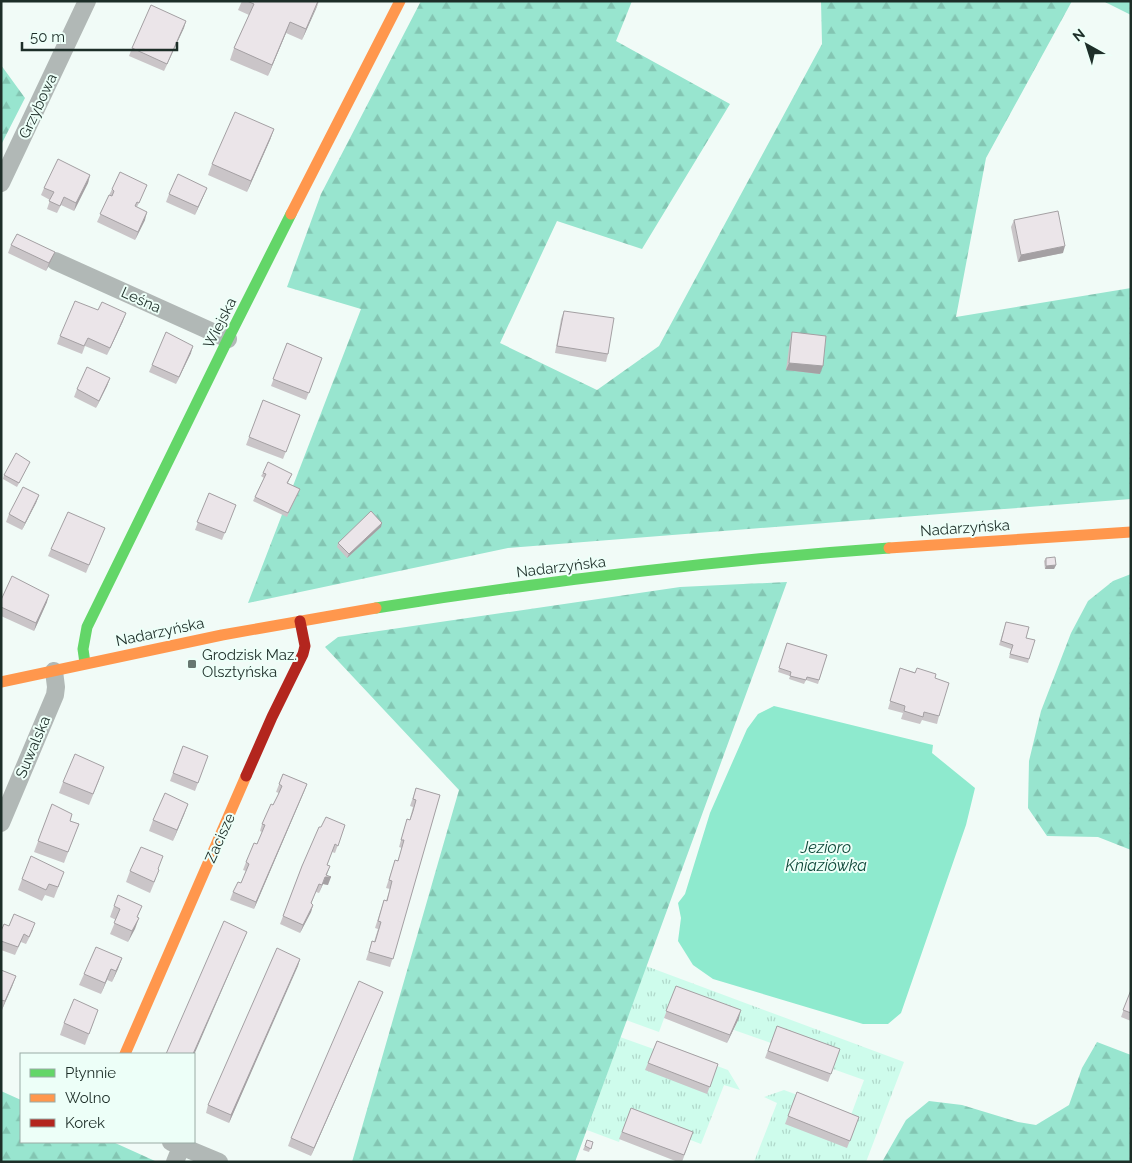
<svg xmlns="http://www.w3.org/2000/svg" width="1132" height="1163" viewBox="0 0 1132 1163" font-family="Raleway,sans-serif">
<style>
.grass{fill:url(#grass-tufts)}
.forest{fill:url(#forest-firs)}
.water{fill:#8eeace}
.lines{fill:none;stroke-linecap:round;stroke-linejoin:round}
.street{stroke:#b1b8b6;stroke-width:18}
.fast{stroke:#63d668;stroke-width:11}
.slow{stroke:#ff974d;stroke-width:11}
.jam{stroke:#b3261e;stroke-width:11}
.wall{fill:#cac5c8}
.shaded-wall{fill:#a4a0a3}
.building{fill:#ebe5e9;stroke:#a4a0a3}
.poi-dot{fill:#677670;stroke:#edfff8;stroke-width:2}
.labels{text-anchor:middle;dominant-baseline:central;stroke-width:4;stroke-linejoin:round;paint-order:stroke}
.street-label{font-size:15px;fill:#1d2e28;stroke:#edfff8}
.poi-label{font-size:15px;fill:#1d2e28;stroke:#edfff8;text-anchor:start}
.water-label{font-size:16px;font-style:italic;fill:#0e4738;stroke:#edfff8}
</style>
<defs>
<pattern id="grass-tufts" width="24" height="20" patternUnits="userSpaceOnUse" patternTransform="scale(1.25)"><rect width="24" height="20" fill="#cefcec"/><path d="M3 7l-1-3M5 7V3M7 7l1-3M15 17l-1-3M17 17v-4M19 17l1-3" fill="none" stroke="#b0d8ca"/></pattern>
<pattern id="forest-firs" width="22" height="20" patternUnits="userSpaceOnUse" patternTransform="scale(1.25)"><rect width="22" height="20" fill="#98e5cf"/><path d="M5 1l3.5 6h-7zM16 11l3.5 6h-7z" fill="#83c5b2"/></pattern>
</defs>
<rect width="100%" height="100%" fill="#f1fbf7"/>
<path class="grass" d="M646 966 904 1062 866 1162H754L777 1103 764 1097 784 1090 851 1115 864 1080 833 1069 837 1057 771 1043 734 1030 738 1018 673 994 659 1032 626 1020Z
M620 1037 715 1071 717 1066 728 1070 740 1090 724 1085 701 1144 628 1116 619 1142 587 1130Z"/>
<path class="forest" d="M421 1H632L616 41 730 104 642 249 557 221 500 343 597 390 659 346 822 44 821 1H1072L986 158 956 317 1131 288V499L508 548 248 603 361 309 287 287 321 194Z
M1103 1H1131V15Z
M1 65 25 98 1 145Z
M1131 574V850L1098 837 1047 836 1028 808 1029 761 1041 711 1071 633 1088 601 1113 581Z
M787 582 575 1162H352L459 790 325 647 338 637 680 587Z
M1097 1042 1131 1055V1162H882L906 1120 929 1101 962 1105 1018 1122 1036 1125 1069 1105 1082 1068Z
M1 1091 21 1100V1142H113L155 1161 154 1162H1Z"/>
<path class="water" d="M774 706 933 745 932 753 975 788 966 825 901 1013 888 1024H863L713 979 693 965 678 941 681 918 678 903 685 894 710 813 747 729 758 714Z"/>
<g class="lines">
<path class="street" d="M1 183 87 1
M55 261 228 339
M1 823 55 695 56 687 54 671
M171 1142 219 1162
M175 1162 181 1147"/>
<path class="fast" d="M376 608C546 581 717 560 889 548
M85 663 83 649 87 627 228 339 291 214"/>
<path class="slow" d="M291 214 400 1
M889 548 1131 532
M1 682 222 635 376 608
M125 1054 246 776"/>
<path class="jam" d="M246 776 272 717 303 654 305 646 300 621"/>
</g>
<path class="wall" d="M242 1H319L302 40 286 33 268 76 230 60 234 48 249 15 238 10Z
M186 21 164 71 129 56 132 48Z
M274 129 270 140 247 192 208 175 212 164Z
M90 175 88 183 74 211 61 205 57 213 47 209 50 200 41 195 44 188Z
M147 185 137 207 145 220 135 240 97 222 112 189Z
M207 188 195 215 166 202 169 194Z
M1014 220 1063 253 1018 262 1011 227Z
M11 245 55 252 52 259 46 271 8 253Z
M564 311 608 354 606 362 555 353 561 319Z
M123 321 107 355 85 346 82 354 57 344 60 336Z
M792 332 820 374 786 370 790 340Z
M287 343 322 358 306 400 271 386Z
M191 353 176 384 149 372 152 365Z
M110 378 107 386 96 408 74 397 77 389Z
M263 400 300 415 283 459 246 445Z
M30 462 17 487 3 479 4 475Z
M263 473 292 474 288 483 300 489 287 517 253 501 264 478 261 476Z
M209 493 236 505 222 540 195 530Z
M39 495 36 503 22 530 6 522 9 514Z
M381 527 347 558 337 547 338 543Z
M105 528 86 573 48 556 51 549Z
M1046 558 1056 565 1054 569H1045L1044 561Z
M1 600 47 602 34 631 1 616Z
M1006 622 1026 638 1029 659 1028 663 1009 658 1011 649 999 645Z
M787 643 827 655 818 684 806 680 804 684 789 679 790 676 778 672Z
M900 668 935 678 939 716 937 724 922 720 920 724 901 719 903 713 888 709Z
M183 746 208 756 195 791 170 781Z
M283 774 307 784 254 909 230 900 233 892 241 883 246 871 243 870 246 862 257 844 262 832 260 831 262 824 273 805 279 793 276 792Z
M100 778 89 805 59 793 63 782Z
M416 788 440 795 390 967 366 960 372 941 374 942 378 929 375 928 384 900 386 901 390 889 386 888 395 860H398L402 848 399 847 407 819 410 820V818L413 807 410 806Z
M52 804 70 821 79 824 64 863 34 852Z
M188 804 173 841 149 831 153 820Z
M345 825 335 853 332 852 327 865V875L328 885 323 884 319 893 316 892 311 904 313 905 311 912 300 933 280 924 302 866 321 827Z
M158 869 155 881 150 893 126 882 130 871Z
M22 879 60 883 54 898 45 895 42 901 18 890Z
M114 906 139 918 128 942 110 934 116 920 110 917Z
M33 930 26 944 21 942 15 955 1 950V931Z
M122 958 112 982 107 980 101 994 79 985 84 974Z
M300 959 229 1123 206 1113 208 1105Z
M1 970 16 976 1 1012Z
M676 986 739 1018 727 1043 664 1018Z
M1131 990V1021L1121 1017Z
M380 999 311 1156 288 1146 291 1138Z
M94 1021 85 1045 60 1035 64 1023Z
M777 1026 840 1049 828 1082 765 1058Z
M657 1041 718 1064 707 1094 645 1070Z
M797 1092 859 1117 847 1148 785 1124Z
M631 1108 693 1132 682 1162H678L619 1139Z
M587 1140 593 1142 589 1152 583 1150Z"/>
<path class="shaded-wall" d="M319 1 316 9 302 40 306 29Z
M186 21 184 28 164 71 167 64Z
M290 22 286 33 268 76 272 65Z
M274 129 270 140 247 192 251 181Z
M90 175 88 183 74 211 76 203Z
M207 188 204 195 195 215 198 207Z
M147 212 145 220 135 240 138 232Z
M1065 246 1063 253 1018 262 1021 255Z
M55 252 52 259 46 271 49 263Z
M126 313 123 321 107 355 110 348Z
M193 346 191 353 176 384 179 377Z
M789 363 823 366 820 374 786 370Z
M110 378 107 386 96 408 99 401Z
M39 495 36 503 22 530 25 523Z
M382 523 381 527 347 558 349 554Z
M1056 565 1054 569H1045L1046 566Z
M49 595 47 602 34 631 36 623Z
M307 784 304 792 254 909 256 902Z
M188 804 184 815 173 841 177 830Z
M330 866 326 877H331L328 885 323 884 319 893 322 885Z
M313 905 311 912 300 933 303 925Z
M139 918 135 929 128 942 132 931Z
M247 932 244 939 194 1055 193 1054Z
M122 958 118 969 112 982 116 971Z
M300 959 298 966 229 1123 231 1115Z
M111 969 107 980 101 994 105 983Z
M16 976 12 987 1 1012 5 1001Z
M383 992 380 999 311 1156 314 1148Z
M741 1010 739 1018 727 1043 730 1035Z"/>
<path class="building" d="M247 1H318L306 29 290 22 272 65 234 48 254 4Z
M151 5 186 21 167 64 132 48Z
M235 112 274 129 251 181 212 164Z
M58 159 90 175 76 203 64 197 60 206 49 201 54 192 44 188Z
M120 172 147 185 139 203 137 202 135 206 147 212 138 232 100 214 109 195 112 196 114 191 112 189Z
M178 174 207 188 198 207 169 194Z
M1058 211 1065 246 1021 255 1014 220Z
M17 234 55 252 49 263 11 245Z
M75 301 98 310 102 302 126 313 110 348 88 338 84 346 60 336Z
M564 311 614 318 608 354 557 346Z
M166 332 193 346 179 377 152 365Z
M792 332 826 336 823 366 789 363Z
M287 343 322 358 309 393 273 379Z
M87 367 110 378 99 401 77 389Z
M263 400 300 415 286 452 249 437Z
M16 453 30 462 19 483 4 475Z
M268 462 292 474 287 483 300 489 288 513 255 497 266 474 263 473Z
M23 487 39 495 25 523 9 514Z
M209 493 236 505 225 533 197 522Z
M371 511 382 523 349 554 338 543Z
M68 512 105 528 89 565 51 549Z
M1055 557 1056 565 1046 566V558Z
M12 576 49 595 36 623 1 607V600Z
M1006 622 1029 627 1026 638 1035 640 1029 659 1010 654 1013 645 1001 641Z
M787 643 827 655 819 680 807 677 806 680 790 676 791 672 779 668Z
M900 668 915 673 917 668 936 674 935 678 949 683 939 716 924 712 923 717 904 711 905 706 890 701Z
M183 746 208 756 198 783 173 773Z
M75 754 104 767 93 794 63 782Z
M283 774 307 784 256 902 233 892 238 882 241 883 249 864 246 862 254 843 257 844 265 825 262 824 271 804 273 805 278 795 282 786 279 784Z
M416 788 440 795 393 959 369 952 372 941 375 942 381 922 378 921 384 900 387 901 392 881 389 880 395 860 398 861 404 840H401L407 819 410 820 413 811 416 800 413 799Z
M165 793 188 804 177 830 153 820Z
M52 804 72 814 70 821 79 824 68 852 38 841Z
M326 817 345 825 338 846 335 844 327 865 330 866 326 875 331 877H325L322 885 319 884 311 903 313 905 303 925 283 916 302 866 319 827H321Z
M141 847 163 856 158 869 159 870 154 882 130 871Z
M31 856 64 872 58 887 49 884 46 890 22 879Z
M118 895 142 906 137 917 139 918 132 931 114 923 120 909 114 906Z
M14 914 35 923 29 937 24 934 18 947 1 941V931L4 924 9 926Z
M224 921 247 932 193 1054H166Z
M96 947 122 958 116 971 111 969 105 983 84 974Z
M277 948 300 959 231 1115 208 1105Z
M1 970 16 976 5 1001 1 1000Z
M359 981 383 992 314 1148 291 1138Z
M676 986 741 1010 730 1035 666 1011Z
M1131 990V1013L1123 1010Z
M74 999 98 1010 89 1034 64 1023Z
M777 1026 840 1049 831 1074 768 1051Z
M657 1041 718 1064 710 1087 648 1063Z
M797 1092 859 1117 850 1141 788 1116Z
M631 1108 693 1132 684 1155 622 1132Z
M587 1140 593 1142 591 1149 585 1146Z"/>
<rect class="poi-dot" x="187" y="659" width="10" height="10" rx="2.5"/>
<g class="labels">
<g class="street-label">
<text transform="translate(38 106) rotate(-65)">Grzybowa</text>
<text transform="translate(141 300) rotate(24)">Leśna</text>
<text transform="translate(220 323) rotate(-63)">Wiejska</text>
<text transform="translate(965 528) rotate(-4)">Nadarzyńska</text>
<text transform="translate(561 567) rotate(-7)">Nadarzyńska</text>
<text transform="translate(160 632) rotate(-12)">Nadarzyńska</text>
<text transform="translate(33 747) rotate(-67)">Suwalska</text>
<text transform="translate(220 838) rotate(-66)">Zacisze</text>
</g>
<g class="poi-label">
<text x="202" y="655">Grodzisk Maz.<tspan x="202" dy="17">Olsztyńska</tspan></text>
</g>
<g class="water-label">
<text x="826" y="847">Jezioro<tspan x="826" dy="18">Kniaziówka</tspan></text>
</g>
</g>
<rect width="1132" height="1163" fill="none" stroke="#1d2e28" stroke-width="5"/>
<rect x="20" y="1053" width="175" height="90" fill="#edfff8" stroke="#9aaba5"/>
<rect x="30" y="1069" width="25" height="8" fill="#63d668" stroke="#9aaba5"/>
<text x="65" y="1078" font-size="15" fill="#1d2e28">Płynnie</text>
<rect x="30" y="1094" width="25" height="8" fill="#ff974d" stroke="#9aaba5"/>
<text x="65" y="1103" font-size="15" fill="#1d2e28">Wolno</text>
<rect x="30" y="1119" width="25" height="8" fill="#b3261e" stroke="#9aaba5"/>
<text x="65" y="1128" font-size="15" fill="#1d2e28">Korek</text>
<g transform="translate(1087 45) rotate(321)" stroke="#edfff8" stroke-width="4" paint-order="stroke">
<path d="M0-4L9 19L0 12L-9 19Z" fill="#1d2e28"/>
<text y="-8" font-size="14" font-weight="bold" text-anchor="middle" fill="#1d2e28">N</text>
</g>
<path d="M22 42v8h155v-8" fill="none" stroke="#1d2e28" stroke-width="2.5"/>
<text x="30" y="42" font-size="15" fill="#1d2e28" stroke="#edfff8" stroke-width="4" paint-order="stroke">50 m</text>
</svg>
